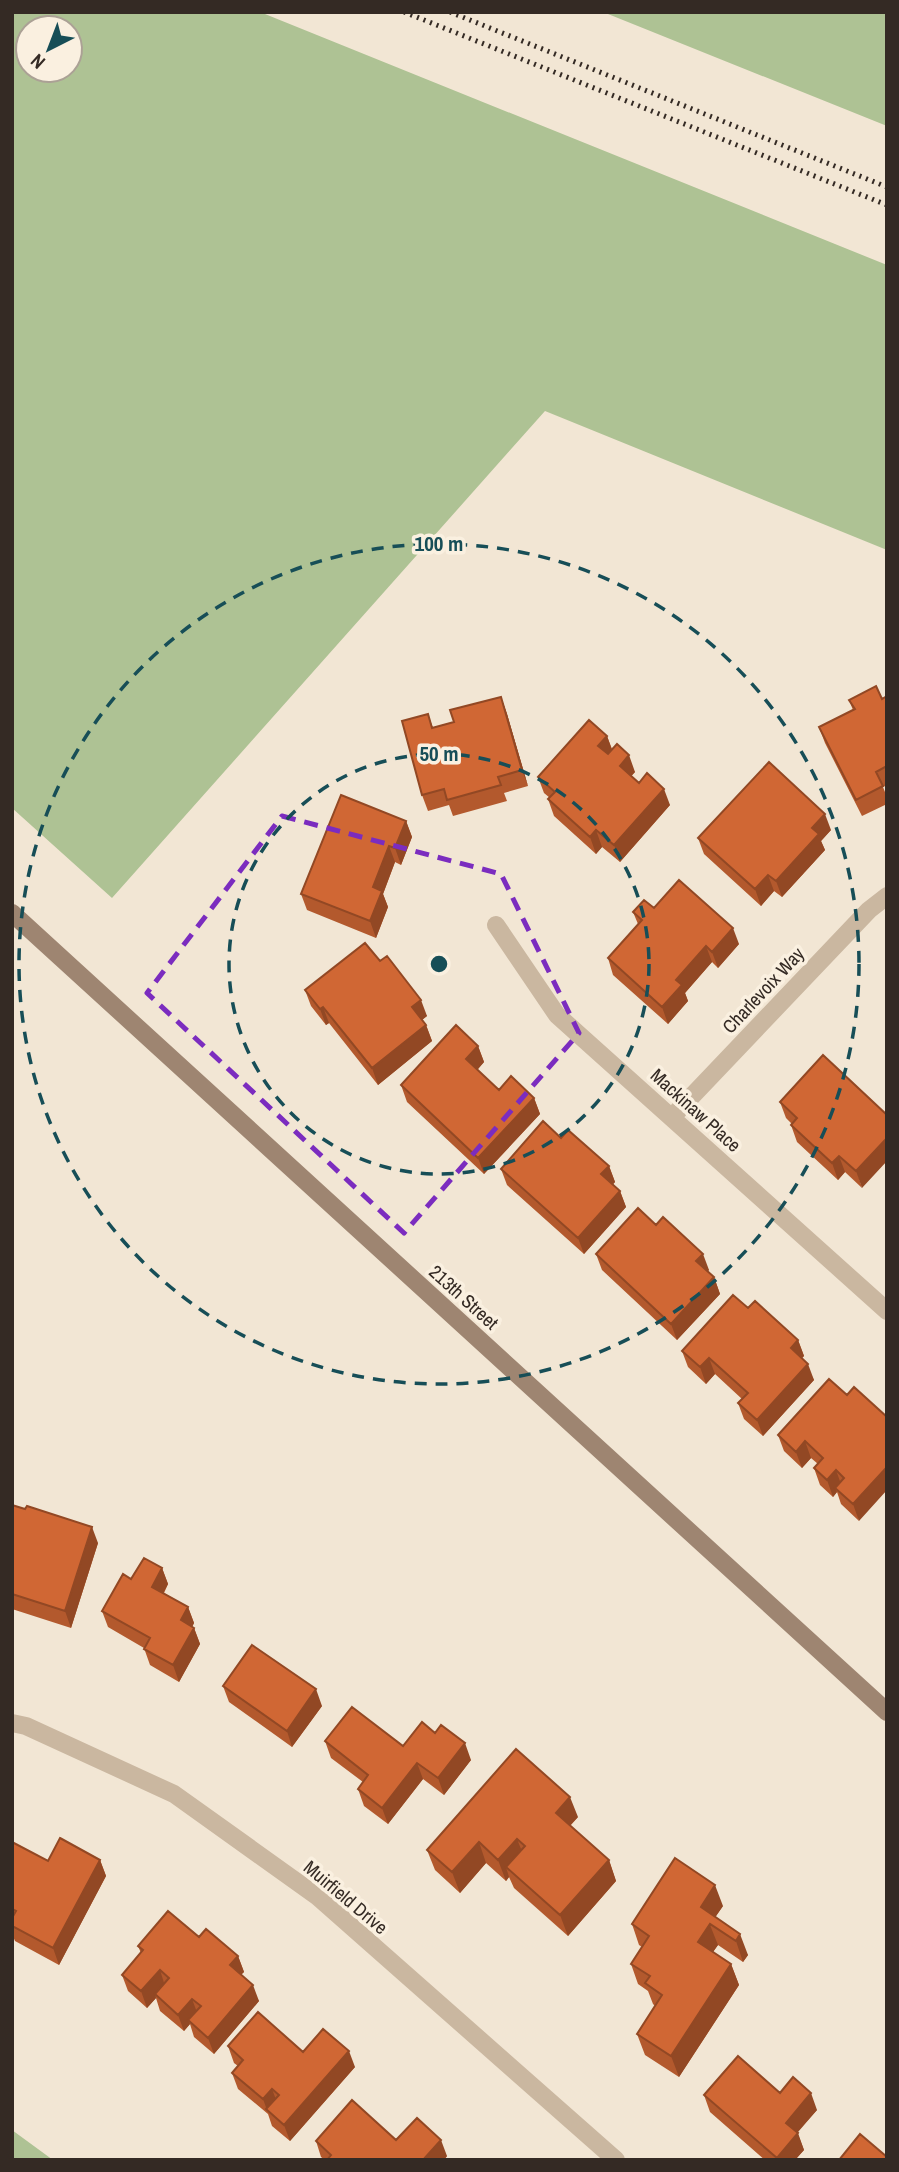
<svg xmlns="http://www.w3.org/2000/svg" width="899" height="2172" viewBox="0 0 899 2172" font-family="'Archivo Narrow',sans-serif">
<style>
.green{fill:#aec294;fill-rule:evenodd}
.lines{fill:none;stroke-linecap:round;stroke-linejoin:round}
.street{stroke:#cab7a0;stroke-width:18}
.secondary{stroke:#9e8571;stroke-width:18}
.rail{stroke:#342a24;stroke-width:5;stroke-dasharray:2 5;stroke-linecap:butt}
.wall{fill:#b3592d}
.shaded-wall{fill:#924824}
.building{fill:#d06734;stroke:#924824;stroke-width:2}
.marked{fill:none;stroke:#7b2cbf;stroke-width:5;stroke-dasharray:14 9;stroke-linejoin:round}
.ring{fill:none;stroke:#174e57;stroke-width:3.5;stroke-dasharray:12 9}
.labels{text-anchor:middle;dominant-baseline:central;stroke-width:7;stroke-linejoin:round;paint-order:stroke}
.street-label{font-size:19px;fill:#342a24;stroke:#faf0e0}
.centre{fill:#174e57;stroke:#faf0e0;stroke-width:3.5}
.ring-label{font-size:21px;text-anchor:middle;font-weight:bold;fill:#174e57;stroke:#faf0e0;stroke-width:7;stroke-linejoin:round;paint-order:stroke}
</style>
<rect width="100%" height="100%" fill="#f2e6d4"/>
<path class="green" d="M12 12H260L887 265V550L545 411 112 898 12 808ZM28 28H70V70H28Z
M603 12H887V126Z
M12 2130 53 2160H12Z"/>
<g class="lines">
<path class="street" d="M496 925 557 1015 887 1311
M673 1116 869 910 887 896
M12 1723 26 1726 174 1794 318 1897 616 2160"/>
<path class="secondary" d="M12 913 887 1712"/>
<path class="rail" d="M404 12 887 205
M450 12 887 187"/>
</g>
<path class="wall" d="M887 696V785L883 787 887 797V804L862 816 825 743 819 727 853 710 849 700 882 699Z
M501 697 507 714 528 786 504 793 507 801 453 816 449 805 428 811 422 795 428 714 433 728 454 722Z
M607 736 612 749 635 772 631 776 639 783 670 805 620 862 602 847 596 854 554 816 548 799 550 798 544 793 538 777Z
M406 821 412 837 401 865 395 862 383 894 388 907 376 938 307 910 301 894Z
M831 830 821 841 825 850 782 897 774 891 761 906 704 854 698 838Z
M654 908 739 944 718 968 712 962 685 993 688 1001 668 1024 613 975 608 958 638 924 633 912Z
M380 961 427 1016 422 1020 426 1025 432 1041 378 1085 329 1023 326 1025 311 1006 305 990Z
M478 1046 484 1062 477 1070 499 1090 534 1098 540 1114 484 1174 407 1102 401 1085Z
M823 1055 862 1188 845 1172 838 1180 797 1142 791 1125 792 1124 786 1118 780 1102Z
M561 1138 609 1166 615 1182 613 1184 620 1191 626 1207 584 1254 507 1185 501 1169Z
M656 1225 709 1270 707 1272 714 1277 720 1294 677 1340 602 1270 596 1254Z
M748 1308 798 1340 804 1356 802 1358 814 1380 763 1436 744 1419 738 1403 742 1399 715 1374 706 1384 688 1367 682 1351Z
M829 1379 859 1521 841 1504 837 1492 833 1497 820 1485 814 1468 818 1464 811 1458 802 1468 784 1451 778 1435Z
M12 1505 98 1543 71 1628 12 1609Z
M162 1568 168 1584 164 1593 188 1607 194 1623 192 1627 194 1628 200 1644 179 1682 150 1665 144 1648 108 1627 102 1611 131 1579Z
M223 1686 322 1706 292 1747 229 1702Z
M325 1741 403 1746 471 1760 444 1795 423 1779 388 1824 364 1806 358 1789 363 1782 331 1758Z
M578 1817 570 1826 609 1860 616 1881 568 1936 514 1888 509 1877 506 1881 486 1863 460 1893 435 1870 427 1850Z
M12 1842 48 1861 100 1860 106 1876 59 1965 15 1941 12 1934Z
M723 1906 715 1917 748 1955 743 1962 718 1945 713 1952 731 1964 739 1985 679 2077 645 2055 637 2034 655 2006 653 2004 648 1991 638 1984 631 1964 642 1947 639 1945 632 1924Z
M199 1937 238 1956 244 1972 241 1974 259 2001 214 2054 194 2037 190 2024 184 2031 160 2011 156 1998 147 2008 128 1991 122 1975 141 1953 138 1946Z
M228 2046 303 2052 355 2067 290 2141 272 2126 268 2114 238 2089 232 2073 238 2066 234 2063Z
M780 2093 817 2110 797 2132 804 2150 795 2160H765L710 2112 704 2095Z
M396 2140 447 2156 444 2160H325L321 2157 316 2141Z"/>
<path class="shaded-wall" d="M501 697 507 714 528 786 522 770Z
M607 736 613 753 604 762 598 746Z
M629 755 635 772 626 782 620 766Z
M664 789 670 805 620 862 614 845Z
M825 814 831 830 821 841 825 850 782 897 776 881 812 828Z
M406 821 412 837 401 865 395 848Z
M596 830 602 847 596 854 590 837Z
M389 846 395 862 383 894 388 907 376 938 370 921 373 887Z
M768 875 774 891 761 906 755 889Z
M733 928 739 944 718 968 712 952Z
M706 946 712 962 685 993 688 1001 668 1024 662 1007 676 980Z
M421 1000 427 1016 418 1023 412 1007Z
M323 1007 329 1023 326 1025 320 1009Z
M426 1025 432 1041 378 1085 372 1068Z
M478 1046 484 1062 472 1076 466 1059Z
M534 1098 540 1114 484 1174 478 1158Z
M887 1138V1161L862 1188 856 1171Z
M839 1156 845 1172 838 1180 832 1163Z
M609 1166 615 1182 607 1191 601 1174Z
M620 1191 626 1207 584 1254 578 1238Z
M703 1254 709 1270 702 1277 696 1261Z
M714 1277 720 1294 677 1340 671 1324Z
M798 1340 804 1356 796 1364 791 1348Z
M709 1358 715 1374 706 1384 700 1367Z
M808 1364 814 1380 763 1436 757 1420Z
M805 1441 811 1458 802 1468 796 1452Z
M887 1467V1490L859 1521 853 1504Z
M836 1470 842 1487 835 1488 837 1492 833 1497 827 1480Z
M92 1527 98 1543 71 1628 65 1611Z
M162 1568 168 1584 158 1603 152 1587Z
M188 1607 194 1623 187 1637 181 1620Z
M194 1628 200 1644 179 1682 173 1665Z
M316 1689 322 1706 292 1747 287 1731Z
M465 1743 471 1760 444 1795 438 1778Z
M417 1763 423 1779 388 1824 382 1808Z
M570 1797 578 1817 563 1833 556 1813Z
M517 1839 525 1859 506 1867 509 1877 506 1881 498 1860Z
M479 1842 486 1863 460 1893 452 1872Z
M100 1860 106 1876 59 1965 53 1948Z
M609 1860 616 1881 568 1936 560 1915Z
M715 1885 723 1906 710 1925 718 1945 705 1963 698 1942 701 1907Z
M740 1934 748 1955 743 1962 736 1941Z
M238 1956 244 1972 235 1981 230 1965Z
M731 1964 739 1985 679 2077 671 2056Z
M160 1970 165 1986 155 1994 156 1998 147 2008 141 1991Z
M253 1985 259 2001 214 2054 208 2038Z
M192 1999 198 2015 188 2020 190 2024 184 2031 178 2015Z
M349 2051 355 2067 290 2141 284 2125Z
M272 2089 278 2105 267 2110 263 2099Z
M811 2093 817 2110 792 2139 786 2123Z
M798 2133 804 2150 795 2160H777V2158Z
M441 2140 447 2156 444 2160H423Z"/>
<path class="building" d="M876 686 882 699 887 696V766L876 772 883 786 856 800 819 727 855 709 849 700Z
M501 697 522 770 498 777 501 785 447 800 444 789 422 795 402 721 428 714 432 728 454 722 450 710Z
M589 720 607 736 598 746 608 754 617 744 629 755 620 766 639 783 647 773 664 789 614 845 596 830 590 837 548 799 555 792 538 777Z
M769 762 825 814 812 828 819 834 776 881 768 875 755 889 698 838Z
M341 795 406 821 395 848 389 846 373 887 382 891 370 921 301 894Z
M679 880 733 928 712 952 706 946 676 980 682 985 662 1007 608 958 642 920 633 912 644 900 654 908Z
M365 943 380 961 387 956 421 1000 412 1007 426 1025 372 1068 323 1007 320 1009 305 990Z
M456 1025 478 1046 466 1059 499 1090 511 1076 534 1098 478 1158 401 1085Z
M823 1055 887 1115V1138L856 1171 839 1156 832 1163 791 1125 797 1118 780 1102Z
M543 1121 561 1138 568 1130 609 1166 601 1174 620 1191 578 1238 501 1169Z
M638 1208 656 1225 663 1217 703 1254 696 1261 714 1277 671 1324 596 1254Z
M733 1295 748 1308 755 1301 798 1340 791 1348 808 1364 757 1420 738 1403 748 1393 709 1358 700 1367 682 1351Z
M829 1379 847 1395 854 1387 887 1417V1467L853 1504 835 1488 844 1478 836 1470 827 1480 814 1468 823 1458 805 1441 796 1452 778 1435Z
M12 1505 25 1509 27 1506 92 1527 65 1611 12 1594Z
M144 1558 162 1568 152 1587 188 1607 181 1620 194 1628 173 1665 144 1649 150 1638 102 1611 123 1574 131 1579Z
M252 1645 316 1689 287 1731 223 1686Z
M352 1707 403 1746 422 1722 435 1733 441 1725 465 1743 438 1778 417 1763 382 1808 358 1789 368 1775 325 1741Z
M516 1749 570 1797 556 1813 609 1860 560 1915 506 1867 525 1846 517 1839 498 1860 479 1842 452 1872 427 1850Z
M60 1838 100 1860 53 1948 12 1926V1918L16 1911 12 1909V1842L48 1861Z
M675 1858 715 1885 701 1907 740 1934 736 1941 710 1924 698 1942 731 1964 671 2056 637 2034 662 1995 645 1983 650 1976 631 1964 649 1936 632 1924Z
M168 1911 199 1937 206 1929 238 1956 230 1965 253 1985 208 2038 188 2020 201 2006 192 1999 178 2015 155 1994 169 1978 160 1970 141 1991 122 1975 143 1950 138 1946Z
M258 2012 303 2052 323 2029 349 2051 284 2125 266 2109 279 2095 272 2089 263 2099 232 2073 243 2060 228 2046Z
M738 2056 780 2093 793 2077 811 2093 786 2123 798 2133 777 2158 704 2095Z
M352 2100 396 2140 417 2118 441 2140 423 2160H327L331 2155 316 2141Z
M860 2134 887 2157V2160H839Z"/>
<path class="marked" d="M282 816 501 874 579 1033 404 1233 147 993Z"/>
<g class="ring">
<circle cx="439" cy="964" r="210"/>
<circle cx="439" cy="964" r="420"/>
</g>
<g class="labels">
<g class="street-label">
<text transform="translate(763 990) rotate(-47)">Charlevoix Way</text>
<text transform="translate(696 1110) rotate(42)">Mackinaw Place</text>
<text transform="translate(464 1297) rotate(42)">213th Street</text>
<text transform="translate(346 1897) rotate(40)">Muirfield Drive</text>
</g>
</g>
<circle cx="439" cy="964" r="10" class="centre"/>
<g class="ring-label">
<text x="439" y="551">100 m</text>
<text x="439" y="761">50 m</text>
</g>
<rect width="899" height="2172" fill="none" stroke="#342a24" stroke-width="28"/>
<g transform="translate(49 49) rotate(222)"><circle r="33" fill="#faf0e0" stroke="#aba195" stroke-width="2"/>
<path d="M0-5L12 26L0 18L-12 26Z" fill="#174e57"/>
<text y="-10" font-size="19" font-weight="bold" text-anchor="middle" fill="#342a24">N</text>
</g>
</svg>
